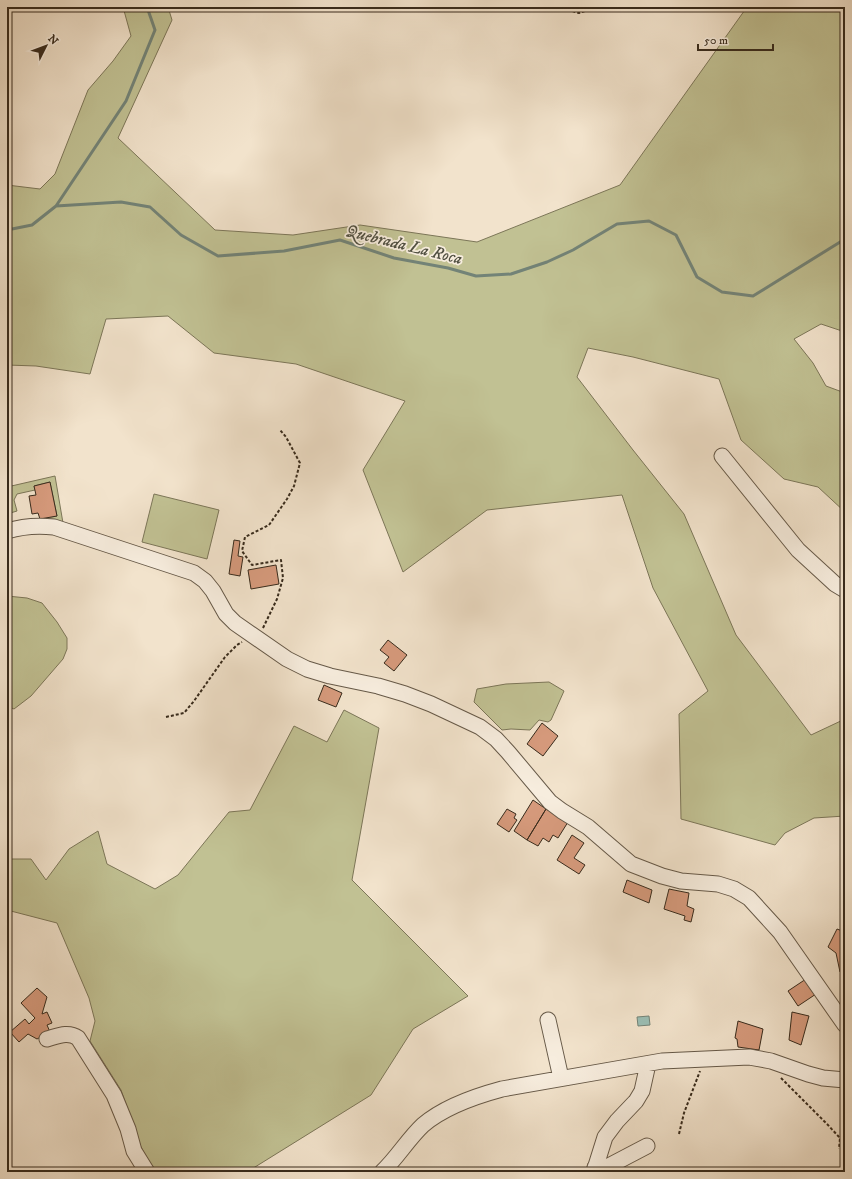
<svg xmlns="http://www.w3.org/2000/svg" width="852" height="1179" viewBox="0 0 852 1179" font-family="'IM FELL DW Pica',serif">
<style>
.green{fill:#c1c193;stroke:#7c7658}
.water{fill:#9bbeb4;stroke:#738377}
.lines{fill:none;stroke-linecap:round;stroke-linejoin:round}
.stream{stroke:#738377;stroke-width:3}
.building{fill:#d69a7c;stroke:#382b1c}
.minor-casing{stroke:#665948;stroke-width:17}
.path{stroke:#382b1c;stroke-width:2;stroke-dasharray:3 2;stroke-linecap:butt}
.minor{stroke:#f7edde;stroke-width:15}
.labels{text-anchor:middle;dominant-baseline:central;stroke-width:3.5;stroke-linejoin:round;paint-order:stroke}
.water-label{font-size:17px;font-style:italic;fill:#515042;stroke:#f7edde}
</style>
<rect width="100%" height="100%" fill="#f2e3cc"/>
<filter id="stains"><feTurbulence type="fractalNoise" baseFrequency=".005" numOctaves="4"/><feColorMatrix values="0 0 0 0 .2 0 0 0 0 .09 0 0 0 0 .02 0 0 0 .5 -.17"/></filter>
<radialGradient id="worn" r=".72"><stop offset=".6" stop-color="#630" stop-opacity="0"/><stop offset="1" stop-color="#630" stop-opacity=".3"/></radialGradient>
<path class="green" d="M123 7H168L172 20 118 138 215 230 293 235 360 225 477 242 620 185 747 7H845V332L821 324 794 339 813 363 826 386 845 393V512L818 487 784 479 741 440 719 379 633 357 588 348 577 377 633 450 684 514 736 635 811 735 845 719V816L814 818 785 833 775 845 681 819 679 714 708 691 653 588 622 495 487 510 403 572 363 470 405 401 296 364 214 353 168 316 106 319 90 374 36 366 7 365V185L40 189 55 174 88 90 113 61 131 36Z
M55 476 63 523 40 519 57 516 50 482 34 486 35 490 17 494 14 500 17 511 7 514V487Z
M154 494 219 510 207 559 142 542Z
M7 596 27 598 42 603 57 622 67 638V649L63 659 31 696 14 709 7 706Z
M549 682 564 691 551 720 548 722 539 720 530 730 511 729 502 730 474 702 477 689 506 684Z
M344 710 379 728 352 880 468 996 413 1029 371 1095 247 1172H155L141 1147 121 1090 90 1041 95 1021 89 998 57 923 7 910V859H31L46 880 69 849 98 831 107 864 155 889 178 875 229 812 250 810 294 726 327 742Z"/>
<path class="water" d="M649 1016 650 1025 638 1026 637 1017Z"/>
<g class="lines">
<path class="stream" d="M56 206 121 202 150 207 181 235 218 256 284 251 340 240 394 258 448 268 476 276 511 274 547 262 573 250 617 224 649 221 676 235 697 277 722 292 753 296 845 239
M7 230 32 225 56 206 126 101 155 30 147 7"/>
</g>
<path class="building" d="M50 482 57 516 40 519 38 513 32 514 29 496 36 495 34 486Z
M234 540 240 541 238 556 243 557 240 576 229 574Z
M276 565 279 584 251 589 248 570Z
M388 640 407 655 394 671 384 663 389 657 380 650Z
M324 685 342 693 336 707 318 700Z
M542 723 558 736 543 756 527 744Z
M533 800 546 809 527 840 514 831Z
M507 809 516 814 514 818 517 820 509 832 497 824Z
M546 809 568 822 558 838 553 835 549 842 543 838 538 846 527 840Z
M572 835 584 843 574 858 585 865 579 874 557 860Z
M627 880 652 890 649 903 623 892Z
M669 889 689 893 687 906 694 909 691 922 684 920 685 916 664 909Z
M837 929 845 932 842 939 845 938V971L840 972 836 953 828 947Z
M806 979 816 994 798 1006 788 991Z
M37 988 47 997 42 1014 47 1012 52 1023 47 1025 50 1032 37 1039 28 1034 19 1042 10 1032 25 1019 29 1024 35 1018 21 1003Z
M792 1012 809 1016 801 1045 789 1040Z
M738 1021 763 1029 759 1050 738 1047 737 1039 735 1038Z"/>
<g class="lines">
<g class="minor-casing">
<path id="minor" d="M722 456 798 550 835 584 845 590
M7 531C23 526 37 525 54 527L194 573 205 581 213 591 226 614 235 623 287 659 307 669 330 676 378 686 405 694 431 704 480 727 496 739 508 752 550 802 562 811 588 827 631 864 662 876 681 881 718 884 734 889 749 898 780 932 845 1025
M548 1020 561 1078
M47 1039C58 1036 68 1031 78 1038L114 1095 128 1129 134 1151 147 1172
M595 1167 605 1168 647 1146
M382 1172C397 1158 408 1139 423 1125 444 1107 476 1096 502 1089L662 1061 749 1057 771 1061 808 1074 823 1078 845 1080
M594 1172 605 1137 617 1121 636 1101 642 1091 648 1064"/>
</g>
<path class="path" d="M558 7 579 13 597 7
M841 242 845 246
M263 628 277 599 283 578 281 560 252 565 242 551 245 537 269 525 287 499 294 486 300 463 286 437 280 430
M166 717 184 713 194 701 225 657 237 645 242 642
M781 1078 827 1124 840 1138 839 1149
M679 1134 684 1113 700 1071"/>
<use href="#minor" class="minor"/>
</g>
<g class="labels">
<g class="water-label">
<text transform="translate(404 245) rotate(14)">Quebrada La Roca</text>
</g>
</g>
<rect width="852" height="1179" fill="none" stroke="#f2e3cc" stroke-width="24"/>
<rect x="8" y="8" width="836" height="1163" fill="none" stroke="#382b1c" stroke-width="2"/>
<rect x="12" y="12" width="828" height="1155" fill="none" stroke="#382b1c"/>
<g transform="translate(46 46) rotate(48)" stroke="#f7edde" stroke-width="3" paint-order="stroke">
<path d="M0-3L7 15L0 10L-7 15Z" fill="#382b1c"/>
<text y="-6" font-size="11" font-weight="bold" text-anchor="middle" fill="#382b1c">N</text>
</g>
<path d="M698 44v6h75v-6" fill="none" stroke="#382b1c" stroke-width="2"/>
<text x="704" y="44" font-size="12" fill="#382b1c" stroke="#f7edde" stroke-width="3" paint-order="stroke">50 m</text>
<rect width="100%" height="100%" filter="url(#stains)"/>
<rect width="100%" height="100%" fill="url(#worn)"/>
</svg>
